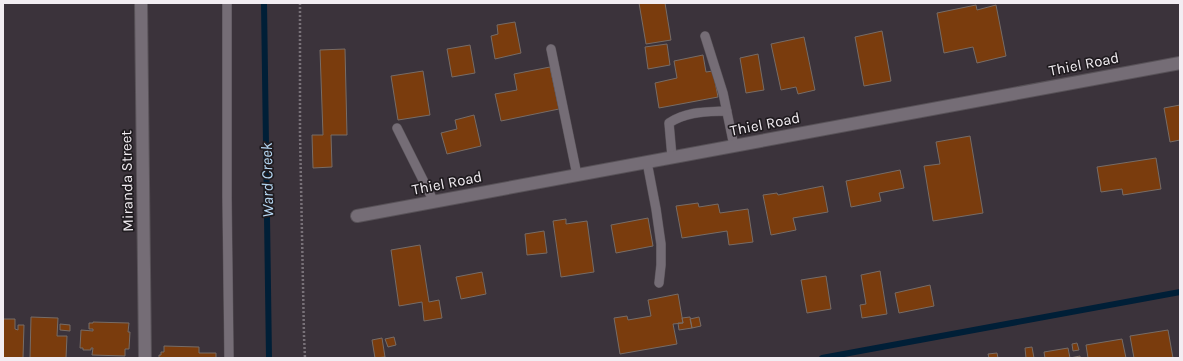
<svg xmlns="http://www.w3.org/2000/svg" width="1183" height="361" viewBox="0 0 1183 361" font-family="Karla,sans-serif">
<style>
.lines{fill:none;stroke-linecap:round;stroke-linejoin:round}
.stream{stroke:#001f37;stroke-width:6}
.building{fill:#7a3c0d;stroke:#776c66}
.lane-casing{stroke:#585258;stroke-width:10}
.street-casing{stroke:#585258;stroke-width:14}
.path{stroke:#787178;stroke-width:2.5;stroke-dasharray:2 2;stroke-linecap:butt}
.lane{stroke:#756d76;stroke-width:9}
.street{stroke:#756d76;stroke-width:12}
.labels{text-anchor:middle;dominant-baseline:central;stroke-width:3.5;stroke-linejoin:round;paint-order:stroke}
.street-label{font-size:15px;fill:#f2edf2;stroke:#201c20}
.water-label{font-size:16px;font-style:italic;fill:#b5d7f3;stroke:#201c20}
</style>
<rect width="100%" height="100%" fill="#3b333b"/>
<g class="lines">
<path class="stream" d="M264 3 269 358
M822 358 1180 292"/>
</g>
<path class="building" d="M639 3H665L671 40 646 44Z
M976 5 977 10 996 5 1006 56 977 63 973 47 944 53 937 13Z
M515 22 521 53 495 59 491 36 498 34 497 25Z
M882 31 891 81 864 86 855 37Z
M804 37 815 90 798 94 796 87 781 90 771 44Z
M667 44 670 65 648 69 645 47Z
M470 45 475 73 452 77 447 49Z
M345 49 347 135H331L332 167 313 168 312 135H323L320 50Z
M758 54 764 90 746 93 740 58Z
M703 55 706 72 713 71 718 97 659 108 655 83 677 78 674 61Z
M550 67 559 109 501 121 495 94 517 90 514 74Z
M423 71 430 115 398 120 391 76Z
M1180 105V140L1170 142 1164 108Z
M474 115 481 146 447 154 441 133 457 129 455 120Z
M970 136 983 213 933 221 924 166 940 164 936 142Z
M1156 158 1161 189 1123 195 1122 189 1101 192 1097 167Z
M900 170 904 188 879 193 881 201 851 207 846 181Z
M823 186 828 212 793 218 796 230 771 235 763 195 777 193 778 195Z
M698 203 699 207 718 204 720 213 748 209 753 242 729 245 727 231 682 238 676 206Z
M648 218 653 246 616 253 611 225Z
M566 219V224L587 221 594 272 561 277 553 221Z
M544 231 547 253 527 255 525 234Z
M420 245 429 302 439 300 442 318 424 321 422 302 399 306 391 250Z
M880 271 887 314 862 318 860 305 866 304 861 275Z
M482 272 486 294 461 299 456 277Z
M826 276 831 309 807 313 801 280Z
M930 285 934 306 899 313 895 293Z
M678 294 683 323 673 324 677 344 620 354 614 318 627 316 628 320 651 316 648 300Z
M31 317 58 318 57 336H67L66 358H30Z
M690 317 692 328 679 330 678 323H683L682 318Z
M699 317 701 326 692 328 690 319Z
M3 319H15V329L18 330V325H24L23 358H3Z
M93 322 129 323 128 332H130L129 349H125V356L92 355 93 348H91V350H83V348H80L81 330 93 331V329H89V323H93Z
M60 324 70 325V331L60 330Z
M1168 330 1173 358H1134L1130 336Z
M394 337 396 345 388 347 385 339Z
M382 338 385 357 375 358 372 340Z
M1122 339 1126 358H1088L1086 345Z
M1077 343 1079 350 1073 351 1072 344Z
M164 346 199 347V353H216V358H159V355H161V352H164Z
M1032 347 1034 358H1026L1025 348Z
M1068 348 1070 358 1080 356V358H1045L1044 352Z
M997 353 998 358H989L988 354Z"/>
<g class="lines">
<g class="lane-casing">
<path id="lane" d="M227 3V197L229 358
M705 36 723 93 734 146
M551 49 577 175
M397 128 434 202
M672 157 669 123C687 111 706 112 727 111
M647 162 656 209 661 244V265L659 283"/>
</g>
<g class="street-casing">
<path id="street" d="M141 3 145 358
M357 216 1180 63"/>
</g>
<path class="path" d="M300 3V133L304 336 305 358"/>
<use href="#lane" class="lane"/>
<use href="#street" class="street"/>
</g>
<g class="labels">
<g class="street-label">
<text transform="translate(1084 64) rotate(-11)">Thiel Road</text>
<text transform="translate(765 124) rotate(-11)">Thiel Road</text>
<text transform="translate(127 181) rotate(-91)">Miranda Street</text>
<text transform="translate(447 183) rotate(-11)">Thiel Road</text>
</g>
<g class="water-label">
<text transform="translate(267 180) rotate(-91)">Ward Creek</text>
</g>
</g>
<rect width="1183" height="361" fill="none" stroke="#f2edf2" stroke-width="8"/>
</svg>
